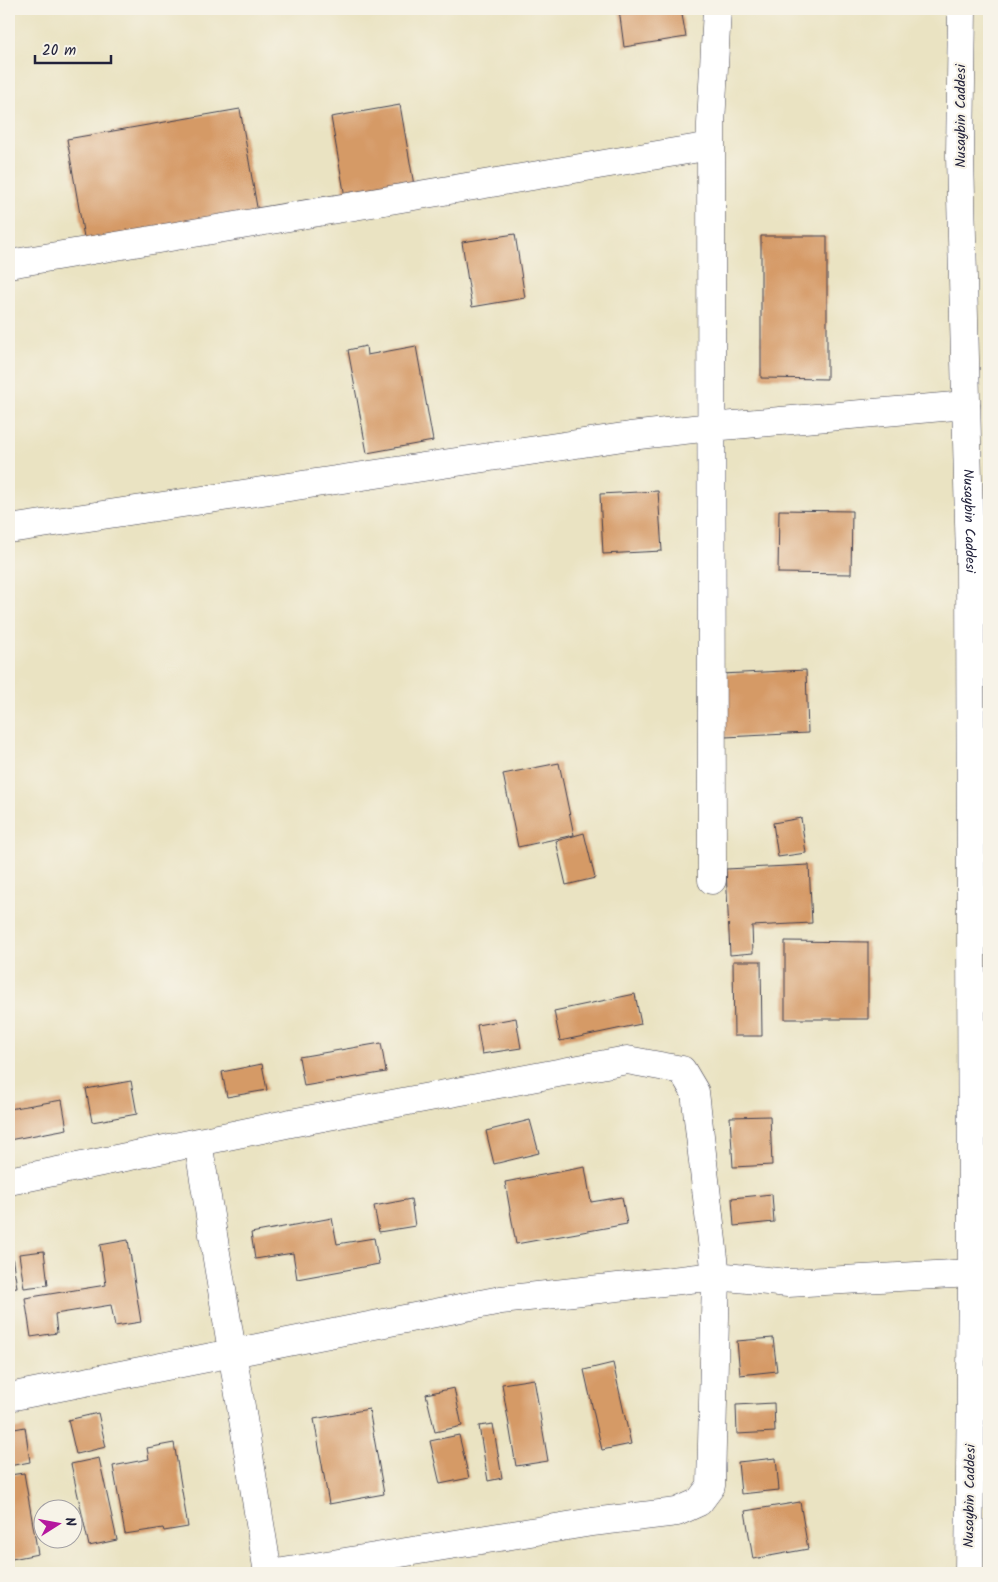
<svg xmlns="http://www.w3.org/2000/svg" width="998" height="1582" viewBox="0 0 998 1582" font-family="Kalam,sans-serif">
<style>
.building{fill:#d59a66}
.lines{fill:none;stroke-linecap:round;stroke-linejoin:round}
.minor-casing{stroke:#403f4f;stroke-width:29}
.highway-casing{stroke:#403f4f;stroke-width:29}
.minor{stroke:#fff;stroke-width:28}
.highway{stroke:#fff;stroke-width:28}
.labels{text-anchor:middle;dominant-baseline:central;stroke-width:4.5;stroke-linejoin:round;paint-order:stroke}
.street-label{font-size:14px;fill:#22223b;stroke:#f7f3e8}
</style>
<rect width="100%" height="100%" fill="#f7f3e8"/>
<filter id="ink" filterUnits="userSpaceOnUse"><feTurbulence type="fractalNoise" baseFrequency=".02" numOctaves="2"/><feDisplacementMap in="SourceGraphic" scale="10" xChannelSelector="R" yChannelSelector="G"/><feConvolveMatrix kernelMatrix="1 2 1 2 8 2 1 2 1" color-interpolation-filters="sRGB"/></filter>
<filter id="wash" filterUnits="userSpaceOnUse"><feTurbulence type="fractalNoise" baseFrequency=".0096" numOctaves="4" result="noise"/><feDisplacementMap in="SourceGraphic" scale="20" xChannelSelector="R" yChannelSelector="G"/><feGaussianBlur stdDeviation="1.12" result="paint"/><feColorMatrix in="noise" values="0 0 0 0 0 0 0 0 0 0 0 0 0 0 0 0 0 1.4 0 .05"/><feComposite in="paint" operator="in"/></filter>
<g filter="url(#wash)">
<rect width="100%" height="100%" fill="#eae3c2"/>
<g id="blocks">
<path class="building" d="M619 9H681L686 37 624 47Z
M400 105 415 191 346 203 331 117Z
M240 109 258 213 85 243 67 139Z
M515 234 525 298 472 307 462 242Z
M761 236H827V379L761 378Z
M366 346 367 355 416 346 433 441 367 453 348 350Z
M658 491 662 551 603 554 600 494Z
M779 510 852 511 851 574 778 573Z
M806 670 808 733 725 737 721 674Z
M559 763 574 835 518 847 503 774Z
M801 818 806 853 778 857 773 823Z
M584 833 595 878 566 885 556 841Z
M809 865 812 923 752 926 753 953 730 955 726 869Z
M785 941 868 942V1019H785Z
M733 961H761L762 1036H734Z
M635 994 641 1024 560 1041 554 1011Z
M516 1018 521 1048 482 1054 477 1025Z
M381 1043 386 1072 304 1086 299 1057Z
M262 1064 267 1090 227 1097 222 1072Z
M131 1081 137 1114 92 1122 86 1089Z
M62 1100 67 1129 9 1140V1109Z
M770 1116 772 1165 733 1167 730 1117Z
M530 1120 539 1153 494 1164 486 1131Z
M585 1167 591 1202 622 1197 627 1224 516 1244 505 1182Z
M772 1194 774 1222 734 1226 732 1198Z
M411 1199 415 1226 379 1232 374 1206Z
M332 1218 337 1244 374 1238 379 1264 297 1279 293 1253 255 1259 251 1233Z
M9 1238 17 1287 9 1288Z
M128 1240 141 1322 115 1326 111 1305 55 1314 57 1333 31 1337 25 1298 106 1285 100 1245Z
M44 1251 48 1285 24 1288 19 1254Z
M773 1338 777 1371 740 1375 737 1341Z
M613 1363 631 1444 602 1450 584 1370Z
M534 1379 548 1461 516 1466 502 1384Z
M454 1388 462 1426 435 1432 426 1394Z
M774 1403 775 1432 737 1434 736 1405Z
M369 1409 384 1494 329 1504 314 1419Z
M98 1413 106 1447 76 1454 68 1420Z
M493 1424 502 1478 488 1481 479 1426Z
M25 1427 30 1462 9 1466V1430Z
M459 1435 469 1478 440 1484 430 1441Z
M174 1443 188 1527 164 1531 163 1528 125 1534 113 1466 149 1459 147 1448Z
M99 1458 117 1540 89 1546 71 1464Z
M776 1458 779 1490 741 1494 738 1462Z
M24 1473 38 1554 12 1559 9 1543V1475Z
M800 1502 808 1549 753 1559 745 1511Z"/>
</g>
</g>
<g filter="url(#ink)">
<use href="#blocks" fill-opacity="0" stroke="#403f4f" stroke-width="1"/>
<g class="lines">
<g class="minor-casing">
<path id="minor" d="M9 264 711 146
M9 529 630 436 711 427 966 405
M712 880 711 124 717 9
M198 1142 268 1573
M9 1181 291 1123 627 1060 682 1070 695 1092 716 1276 711 1486 699 1502 677 1512 592 1522 277 1573
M9 1397 501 1300 716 1276 788 1283 972 1273"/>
</g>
<g class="highway-casing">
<g id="highway">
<path id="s1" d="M962 9 960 156 970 562 972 1273 969 1573"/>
</g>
</g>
<use href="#minor" class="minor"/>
<use href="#highway" class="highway"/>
</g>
</g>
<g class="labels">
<g class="street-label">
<text transform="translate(961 116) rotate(-90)">Nusaybin Caddesi</text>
<text stroke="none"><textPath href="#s1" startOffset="512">Nusaybin Caddesi</textPath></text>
<text transform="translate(970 1496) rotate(-89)">Nusaybin Caddesi</text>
</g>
</g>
<rect width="998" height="1582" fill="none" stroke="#f7f3e8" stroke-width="30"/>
<g transform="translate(58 1524) rotate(79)"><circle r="24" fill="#f7f3e8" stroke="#a29fa3"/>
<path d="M0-4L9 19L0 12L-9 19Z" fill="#b5179e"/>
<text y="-8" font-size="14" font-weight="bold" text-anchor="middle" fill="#22223b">N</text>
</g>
<path d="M35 55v8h76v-8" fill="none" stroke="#22223b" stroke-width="2.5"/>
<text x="42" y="55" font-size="15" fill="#22223b" stroke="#f7f3e8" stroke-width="4" paint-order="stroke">20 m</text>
</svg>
